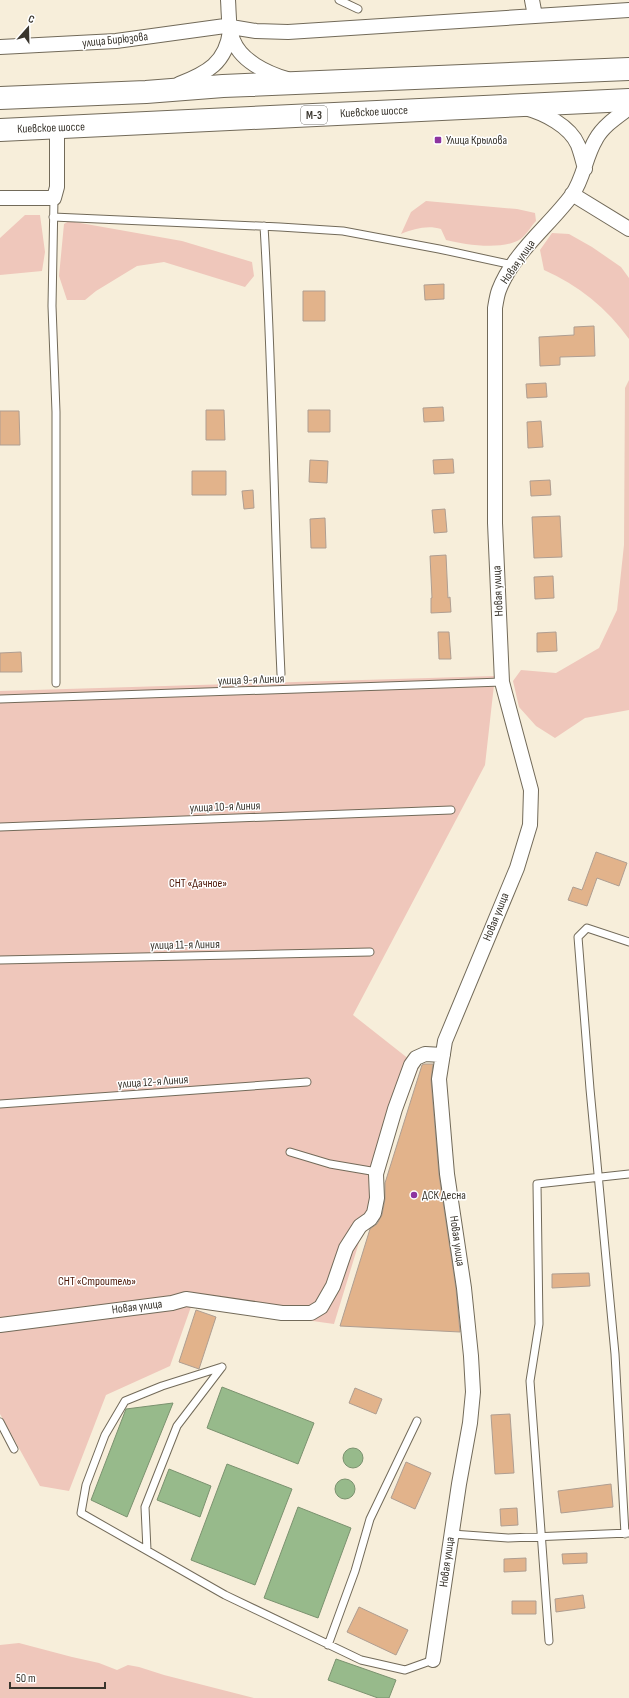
<svg xmlns="http://www.w3.org/2000/svg" width="629" height="1698" viewBox="0 0 629 1698" font-family="'Sofia Sans Condensed',sans-serif">
<style>
.green{fill:#efc7bb}
.water{fill:#97ba8b;stroke:#7b926f}
.building{fill:#e2b38b;stroke:#af9e91}
.lines{fill:none;stroke-linecap:round;stroke-linejoin:round}
.service-casing{stroke:#726a59;stroke-width:9}
.minor-casing{stroke:#726a59;stroke-width:16}
.trunk-casing{stroke:#726a59;stroke-width:24}
.service{stroke:#fff;stroke-width:7}
.minor{stroke:#fff;stroke-width:14}
.trunk{stroke:#fff;stroke-width:22}
.poi-dot{fill:#8d34a0;stroke:#fff;stroke-width:1.5}
.labels{text-anchor:middle;dominant-baseline:central;stroke-width:3;stroke-linejoin:round;paint-order:stroke}
.shield{fill:#fff;stroke:#74726c;stroke-width:1}
.shield-label{font-size:11px;font-weight:bold;fill:#39352d}
.street-label{font-size:12px;fill:#39352d;stroke:#fff}
.poi-label{font-size:12px;fill:#39352d;stroke:#fff;text-anchor:start}
.park-label{font-size:12px;fill:#4c1707;stroke:#fff}
</style>
<rect width="100%" height="100%" fill="#f7eeda"/>
<path class="green" d="M426 201 517 209 535 213 536 221C531 226 526 236 519 240 502 250 465 245 446 240L441 229C427 225 414 229 401 234L411 212Z
M25 215H40L45 252 42 271 0 275V238Z
M69 221 182 241 252 262 254 276 245 287 164 262 137 266 96 291 85 300H67L59 276 64 224Z
M552 233 569 234 592 247 621 267 629 278V339C607 308 578 285 544 270L540 250Z
M629 380V710L585 718 555 738 536 726 519 707 513 681 521 670 556 673 599 648 617 610 624 545 625 388Z
M495 676 485 765 353 1015 419 1067 387 1151 334 1324 192 1304 170 1366 106 1395 69 1491 40 1486 0 1414V691Z
M19 1643 72 1657 99 1663 117 1670 128 1665 139 1667 164 1675 254 1698H0V1645Z"/>
<path class="water" d="M222 1387 314 1423 298 1464 207 1428Z
M173 1403 127 1517 91 1500 126 1409Z
M343 1458a10 10 0 1 1 20 0a10 10 0 1 1-20 0Z
M227 1464 292 1489 255 1585 191 1560Z
M169 1469 211 1486 200 1517 157 1500Z
M335 1489a10 10 0 1 1 20 0a10 10 0 1 1-20 0Z
M298 1507 351 1528 318 1618 264 1598Z
M336 1659 396 1680 389 1698H378L328 1680Z"/>
<path class="building" d="M444 284V299L425 300 424 285Z
M303 291H325V321H303Z
M594 326 595 356 560 357V365L540 366 539 337 574 335V327Z
M546 383 547 397 527 398 526 384Z
M443 407 444 421 424 422 423 408Z
M206 410H224L225 440H206Z
M308 410H330V432H308Z
M0 411H19L20 445H0Z
M541 421 543 447 528 448 527 422Z
M453 459 454 473 434 474 433 460Z
M310 460 328 461 327 483 309 482Z
M192 471H226V495H192Z
M550 480 551 495 531 496 530 481Z
M253 490 254 508 244 509 242 491Z
M445 509 447 532 434 533 432 510Z
M560 516 562 557 534 558 532 517Z
M325 518 326 548H311L310 519Z
M446 555 448 598 450 597 451 612 431 613V598H432L430 556Z
M553 576 554 598 535 599 534 577Z
M438 632H449L451 659H439Z
M556 632 557 651 537 652V633Z
M21 652 22 672H0V653Z
M596 852 627 863 619 886 597 878 587 906 568 900 573 887 582 890Z
M424 1064H433L431 1080 439 1175 456 1289 460 1332 340 1326 370 1229 377 1224 382 1215 385 1199V1183L422 1065Z
M589 1273 590 1286 552 1288V1274Z
M196 1310 216 1317 199 1369 179 1362Z
M355 1388 382 1399 376 1414 349 1403Z
M510 1414 514 1473 495 1474 491 1415Z
M406 1462 431 1473 415 1509 391 1498Z
M611 1484 613 1507 561 1513 558 1491Z
M517 1508 518 1525 501 1526 500 1509Z
M587 1553V1563L563 1564 562 1554Z
M526 1558V1571L504 1572V1559Z
M583 1595 585 1608 556 1612 555 1599Z
M512 1601H536V1614H512Z
M359 1607 408 1630 396 1655 347 1632Z"/>
<g class="lines">
<g class="service-casing">
<path id="service" d="M339 0 358 9
M54 198 52 306 56 412V683
M53 217 280 227 343 231 439 249 513 265
M264 226C273 375 274 525 281 674
M0 699 502 682
M0 827 451 810
M0 960 370 952
M0 1104 307 1082
M290 1152 330 1164 377 1172
M222 1367 162 1386 125 1401 105 1435 86 1485 81 1513 225 1595 361 1660 405 1670 433 1660
M0 1422 14 1449
M452 1534 508 1538 629 1533
M625 1534 615 1354 590 1089 578 937 587 928 629 942
M147 1550 145 1507 177 1426 222 1367
M549 1641 530 1381 539 1324 537 1184 629 1174
M328 1645 355 1571 370 1519 417 1421"/>
</g>
<g class="minor-casing">
<path id="minor" d="M228 0C229 12 228 29 233 40 241 61 267 73 287 79
M532 0 535 16
M0 47 116 41 225 26 256 31 288 32 629 10
M179 84C207 73 226 63 230 31
M525 108C544 113 570 126 578 145 581 153 583 161 585 169
M572 194 629 229
M0 198H54L57 187V128
M0 1325 172 1303 186 1299 282 1313H311L321 1307 333 1286 346 1248 360 1226 370 1219 374 1213 377 1198 376 1174 395 1109 411 1065 416 1058 425 1054 443 1055
M433 1660 459 1484 470 1423 473 1392 471 1356 464 1288 447 1174 439 1079 445 1041 517 868 530 825 531 790 502 682 495 523V308C496 302 497 295 499 290 513 253 549 226 572 195 584 178 585 157 596 139 603 126 617 117 629 108"/>
</g>
<g class="trunk-casing">
<path id="trunk" d="M0 98 146 92 223 86 629 69
M0 130 629 100"/>
</g>
<use href="#service" class="service"/>
<use href="#minor" class="minor"/>
<use href="#trunk" class="trunk"/>
</g>
<g class="poi-dot">
<rect x="434" y="136" width="8" height="8" rx="2"/>
<circle cx="414" cy="1195" r="4"/>
</g>
<g class="labels">
<rect class="shield" x="301" y="106" width="26" height="18" rx="3"/>
<g class="shield-label">
<text x="314" y="115">М-3</text>
</g>
<g class="street-label">
<text transform="translate(115 40) rotate(-6)">улица Бирюзова</text>
<text transform="translate(374 112) rotate(-3)">Киевское шоссе</text>
<text transform="translate(51 128) rotate(-2)">Киевское шоссе</text>
<text transform="translate(518 262) rotate(-55)">Новая улица</text>
<text transform="translate(498 591) rotate(-93)">Новая улица</text>
<text transform="translate(251 680) rotate(-2)">улица 9-я Линия</text>
<text transform="translate(225 807) rotate(-2)">улица 10-я Линия</text>
<text transform="translate(496 917) rotate(-68)">Новая улица</text>
<text transform="translate(185 945) rotate(-1)">улица 11-я Линия</text>
<text transform="translate(153 1082) rotate(-4)">улица 12-я Линия</text>
<text transform="translate(457 1241) rotate(82)">Новая улица</text>
<text transform="translate(137 1307) rotate(-7)">Новая улица</text>
<text transform="translate(447 1562) rotate(-82)">Новая улица</text>
</g>
<g class="poi-label">
<text x="446" y="140">Улица Крылова</text>
<text x="422" y="1195">ДСК Десна</text>
</g>
<g class="park-label">
<text x="198" y="883">СНТ «Дачное»</text>
<text x="97" y="1281">СНТ «Строитель»</text>
</g>
</g>
<g transform="translate(28 28) rotate(20)" stroke="#ffffff" stroke-width="3" paint-order="stroke">
<path d="M0-3L7 15L0 10L-7 15Z" fill="#39352d"/>
<text y="-6" font-size="11" font-weight="bold" text-anchor="middle" fill="#39352d">С</text>
</g>
<path d="M10 1682v6h95v-6" fill="none" stroke="#39352d" stroke-width="2"/>
<text x="16" y="1682" font-size="12" fill="#39352d" stroke="#ffffff" stroke-width="3" paint-order="stroke">50 m</text>
</svg>
